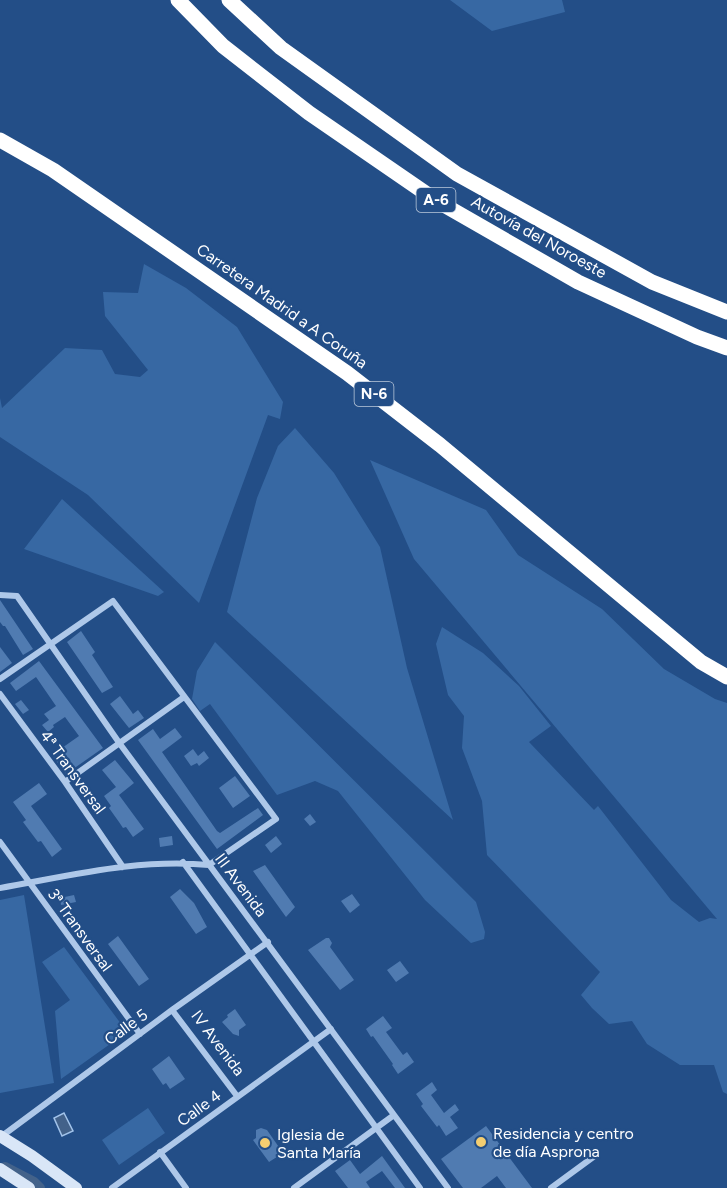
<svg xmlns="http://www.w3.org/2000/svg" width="727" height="1188" viewBox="0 0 727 1188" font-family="Figtree,sans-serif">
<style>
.green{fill:#3768a3}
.water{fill:#43628a;stroke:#a2c3ea;stroke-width:1.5}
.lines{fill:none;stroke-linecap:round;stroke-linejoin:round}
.canal{stroke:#43628a;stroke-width:10}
.building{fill:#507bb1}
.street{stroke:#aec8e9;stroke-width:6}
.secondary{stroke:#d9e6f7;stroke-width:12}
.highway{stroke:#fff;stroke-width:15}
.poi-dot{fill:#f4ce71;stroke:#234e87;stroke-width:2}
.labels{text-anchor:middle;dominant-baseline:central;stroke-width:4.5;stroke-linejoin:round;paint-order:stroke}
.shield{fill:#234e87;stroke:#bdcadb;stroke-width:1.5}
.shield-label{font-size:15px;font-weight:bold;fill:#fff}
.street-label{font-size:16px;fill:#fff;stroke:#234e87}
.poi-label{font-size:16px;fill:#fff;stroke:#234e87;text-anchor:start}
</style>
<rect width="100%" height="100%" fill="#234e87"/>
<path class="green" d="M450 0H562L565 12 492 31Z
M144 264 186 288 237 327 283 402 280 419 268 415 199 603 88 495 0 437V398L2 408 65 348 102 350 115 374 140 377 148 370 105 316 103 292 138 293Z
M295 428 334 473 380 547 407 668 453 820 227 612 257 498 278 446Z
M370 460 486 510 518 555 602 609 664 669 715 699 727 703V1094L723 1092 714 1065H680L647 1044 632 1021 609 1024 592 1008 581 995 600 972 487 855 482 801 462 748 464 716 448 695 436 644 442 627 483 653 519 686 551 726 529 742 594 810 598 806 671 900 699 922 710 918 717 919 414 559Z
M62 499 164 592 158 596 24 549Z
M215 642 476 902 485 932 484 939 471 943 425 900 338 791 315 781 277 795 210 704 200 711 192 699 197 671Z
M24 895 54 1083 0 1093V900Z
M64 947 127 1032 61 1079 55 1011 70 1000 42 962Z
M148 1108 165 1133 119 1165 102 1140Z"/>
<path class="water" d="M64 1113 73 1131 62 1136 54 1118Z"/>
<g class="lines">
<path class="canal" d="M5 1167 34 1182 40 1188"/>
</g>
<path class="building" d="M0 600 33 649 23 655 5 626H3L0 622Z
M81 631 95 652 92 655 113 687 102 693 67 642Z
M0 647 12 663 0 672Z
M39 661 103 748 66 774 52 755 79 736 65 717 53 725 54 727 48 732 42 725 49 720 44 714 56 706 36 677 16 691 10 683Z
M120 696 131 711 133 714 138 710 144 718 129 728 110 704Z
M21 700 29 710 23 714 15 704Z
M175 728 182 737 162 752 217 831 220 833 258 808 263 815 217 849 138 740 153 729 160 739Z
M193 749 198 756 204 751 209 758 199 766 197 763 191 766 184 756Z
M115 760 134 783 119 795 144 829 133 837 126 827 123 828 119 822 109 808 111 806 104 796 116 787 102 770Z
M235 776 250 796 233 808 219 788Z
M39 783 47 794 31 806 62 849 52 857 41 841 38 842 23 822 26 820 13 802Z
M310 814 316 822 310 826 304 819Z
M172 836 173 845 160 847 159 838Z
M276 836 282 844 271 853 265 845Z
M265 865 295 907 286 917 253 871Z
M180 889 194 903 207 927 196 934 170 897Z
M352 894 360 905 350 913 341 901Z
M74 895 76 902 61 905 60 898Z
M118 936 149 979 139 986 108 944Z
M326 938H329L332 943 330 947 354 980 340 990 308 950Z
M400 961 409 973 396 982 387 970Z
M235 1009 246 1025 239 1030V1036L233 1034 222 1022 228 1017 227 1015Z
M383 1016 392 1028 386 1032 403 1055 407 1052 414 1062 398 1074 392 1065 393 1064 373 1036 371 1037 366 1029Z
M169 1056 185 1079 170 1089 166 1083 163 1085 152 1069Z
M432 1082 437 1090 431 1095 444 1113 455 1104 459 1110 450 1117 458 1128 446 1136 439 1125 437 1127 421 1106 423 1104 416 1094Z
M486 1126 532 1188H506L497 1176 481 1188H463L441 1159Z
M261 1128 267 1130 283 1153 269 1162 253 1140 256 1138V1130Z
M382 1156 405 1188H395L382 1171 366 1182 370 1188H348L335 1171 350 1160 360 1174Z"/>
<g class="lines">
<path class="street" d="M0 595 17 596 120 744 448 1188
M0 679 113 601 276 819 209 865
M0 694 65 782 123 867
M65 782 184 697
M0 842 140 1034
M183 862 420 1188
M0 888C69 876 139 858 209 865
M172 1010 237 1096
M2 1136 172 1010 268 942
M160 1152 186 1188
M112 1188 331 1029
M294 1188 394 1115
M551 1188 596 1155"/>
<path class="secondary" d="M0 1136 32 1156 76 1188
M0 1169 29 1188"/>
<path class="highway" d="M178 0 223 46 309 113 437 201 578 282 697 337 727 348
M229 0 281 48 457 174 652 282 727 312
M0 140 53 170 347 373 440 445 701 662 727 677"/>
</g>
<g class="poi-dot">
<circle cx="481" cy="1142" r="6"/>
<circle cx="265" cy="1143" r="6"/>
</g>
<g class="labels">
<g class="shield">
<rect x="416.5" y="188" width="39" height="24" rx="4.5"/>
<rect x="354.5" y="382" width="39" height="24" rx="4.5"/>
</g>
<g class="shield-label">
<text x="436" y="200">A-6</text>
<text x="374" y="394">N-6</text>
</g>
<g class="street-label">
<text transform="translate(539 237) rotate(29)">Autovía del Noroeste</text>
<text transform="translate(282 306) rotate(35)">Carretera Madrid a A Coruña</text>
<text transform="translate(73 772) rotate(54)">4ª Transversal</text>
<text transform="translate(241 885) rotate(53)">III Avenida</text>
<text transform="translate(80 930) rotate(54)">3ª Transversal</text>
<text transform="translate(126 1027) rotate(-36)">Calle 5</text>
<text transform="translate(218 1043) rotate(53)">IV Avenida</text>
<text transform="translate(199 1108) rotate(-36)">Calle 4</text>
</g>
<g class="poi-label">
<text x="493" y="1133">Residencia y centro<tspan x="493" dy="18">de día Asprona</tspan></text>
<text x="277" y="1134">Iglesia de<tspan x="277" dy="18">Santa María</tspan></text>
</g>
</g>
</svg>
